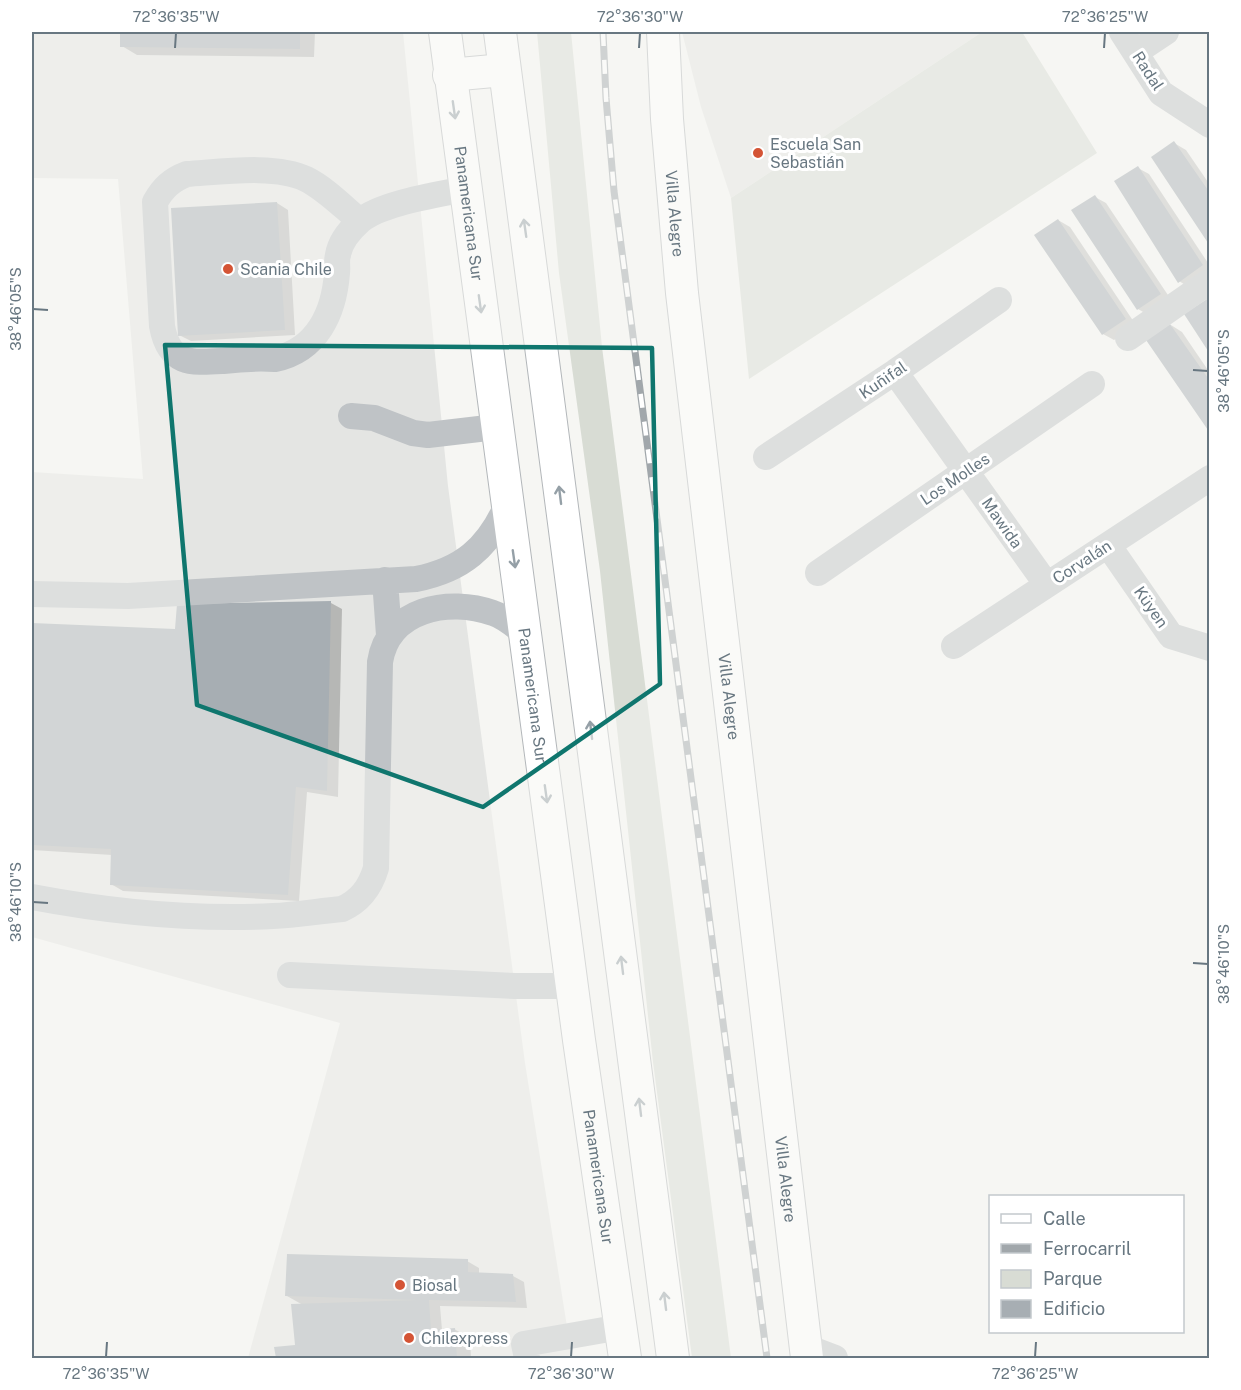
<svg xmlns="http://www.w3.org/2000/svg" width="1241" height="1390" viewBox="0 0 1241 1390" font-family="'Public Sans',sans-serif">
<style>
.built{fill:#e4e5e3}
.green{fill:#d8dcd4}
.shadow{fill:#0003}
.building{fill:#a7aeb3}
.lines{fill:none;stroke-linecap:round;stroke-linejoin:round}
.major-casing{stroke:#b3b7ba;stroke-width:34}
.minor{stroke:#bfc3c6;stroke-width:26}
.major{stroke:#fff;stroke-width:32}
.rail-casing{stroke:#a1a7ab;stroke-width:7}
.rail{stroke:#fff;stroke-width:4.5;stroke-dasharray:14;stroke-linecap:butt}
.oneway{stroke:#95a0a7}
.marked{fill:none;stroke:#0f766e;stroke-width:4.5;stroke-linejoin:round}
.ticks{fill:none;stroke:#687781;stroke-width:2}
.poi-dot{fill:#d45435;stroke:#fff;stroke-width:2}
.labels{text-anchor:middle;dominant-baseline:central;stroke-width:6;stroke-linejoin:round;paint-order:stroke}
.street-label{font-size:16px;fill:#687781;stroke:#fff}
.poi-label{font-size:16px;fill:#687781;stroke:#fff;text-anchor:start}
.neatline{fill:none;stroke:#687781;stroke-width:2}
.ticks-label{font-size:15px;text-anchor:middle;fill:#687781}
</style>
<rect width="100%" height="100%" fill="#f6f6f3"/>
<path class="built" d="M32 32H403L448 486 525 1063 572 1358H248L340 1023 32 937V472L143 479 118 179 32 178Z
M682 32H982L731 198 701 107Z"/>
<path class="green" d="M537 32H571L602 347 731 1358H692L653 1062 600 571 559 273Z
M982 32H1022L1097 153 749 379 731 198Z"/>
<path class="shadow" d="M122 32H315L314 57 137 55 122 46Z
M1174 143 1186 150 1210 185V243Z
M1138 168 1149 174 1210 266V275L1190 288 1179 281Z
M1095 197 1106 203 1172 301 1150 316 1138 309 1074 210Z
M277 203 288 210 295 335 191 341 179 335Z
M1058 220 1070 227 1136 325 1114 340 1103 334Z
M1171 325 1182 332 1210 373V430Z
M331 603 342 609 338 797 307 792 299 901 123 891 111 884 112 855 32 850V625L177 630Z
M467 1261 479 1268V1274L513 1276 524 1282 527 1308 440 1306 442 1330 454 1329 470 1338 471 1358H277L276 1348 300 1346 303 1305 287 1296Z"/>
<path class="building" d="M120 32H300V49L120 47Z
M1174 141 1210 193V246L1151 157Z
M1138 166 1203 265 1178 283 1114 181Z
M1095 195 1161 294 1137 310 1071 210Z
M277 202 285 330 178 336 171 208Z
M1058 219 1126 319 1102 335 1034 235Z
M1207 299 1210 303V354L1184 314Z
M1170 324 1210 381V433L1146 340Z
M331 601 327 791 296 787 288 895 110 885 111 849 32 845V623L175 629 177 604Z
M287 1254 468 1259V1272L513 1274 516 1302 429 1300 431 1330 455 1328 457 1358H276L274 1347 295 1345 291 1304 417 1300 285 1296Z"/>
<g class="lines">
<g class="major-casing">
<g id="major">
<path id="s1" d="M445 32 579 1040 625 1358"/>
<path d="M500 32 673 1358"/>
<path id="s2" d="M663 32 667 119 682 293 807 1358"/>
<path d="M449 75 504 70"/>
</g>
</g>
<path class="minor" d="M1122 32 1161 93 1210 125
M1136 52 1166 32
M360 221C343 207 326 189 306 179 276 164 220 172 187 174 171 180 163 188 155 202L162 326C169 365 191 363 223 361 240 359 258 358 275 359 317 350 334 313 337 273 338 267 336 261 338 255 340 242 351 229 360 221 381 203 437 195 465 189
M1128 338 1210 281
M895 372 1047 585
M351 416 374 418 413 433 428 435 496 427
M766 457 895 372 999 300
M1108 545 1171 636 1210 648
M818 573 1092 384
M385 580 389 635
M32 594 128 596 416 579C462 570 488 548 507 505
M954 646 1210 478
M32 897C111 912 192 920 273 916 296 915 319 911 342 909 360 901 370 888 376 868L380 662C388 609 449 597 493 613 505 617 514 625 524 633
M290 975 515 986H572
M806 1347 835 1358
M527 1358 524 1344 621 1327"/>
<use href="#major" class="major"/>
<g class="rail-casing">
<path id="rail" d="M603 32 606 98 614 191 767 1358"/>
</g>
<use href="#rail" class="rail"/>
</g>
<defs><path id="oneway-shaft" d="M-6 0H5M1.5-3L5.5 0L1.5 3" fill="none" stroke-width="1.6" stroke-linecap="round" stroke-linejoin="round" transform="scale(1.5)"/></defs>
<g class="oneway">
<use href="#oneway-shaft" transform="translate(454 110) rotate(82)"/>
<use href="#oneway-shaft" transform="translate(525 228) rotate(-98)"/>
<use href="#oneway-shaft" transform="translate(480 304) rotate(82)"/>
<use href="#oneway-shaft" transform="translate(560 495) rotate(-97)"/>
<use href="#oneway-shaft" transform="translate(514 559) rotate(82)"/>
<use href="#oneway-shaft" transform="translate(591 730) rotate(-97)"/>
<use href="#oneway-shaft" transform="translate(546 794) rotate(82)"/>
<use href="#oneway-shaft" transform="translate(622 965) rotate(-97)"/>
<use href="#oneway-shaft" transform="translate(640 1107) rotate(-97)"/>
<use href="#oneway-shaft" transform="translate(665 1301) rotate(-97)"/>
</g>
<path d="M0 0H1241V1390H0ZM165 345 652 348 660 684 483 807 197 705Z" fill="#f6f6f3" fill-opacity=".55" fill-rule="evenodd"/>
<path class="marked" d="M165 345 652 348 660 684 483 807 197 705Z"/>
<path class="ticks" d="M175 48 176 33M639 48 640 33M1104 48 1105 33M33 309 48 310M1193 370 1208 371M33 902 48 903M1193 963 1208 964M106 1357 107 1342M571 1357 572 1342M1035 1357 1036 1342"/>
<g class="poi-dot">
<circle cx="758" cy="153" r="6"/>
<circle cx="228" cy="269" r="6"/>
<circle cx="400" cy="1285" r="6"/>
<circle cx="409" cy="1338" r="6"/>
</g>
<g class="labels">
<g class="street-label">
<text transform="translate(1148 71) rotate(57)">Radal</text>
<text stroke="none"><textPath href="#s2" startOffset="182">Villa Alegre</textPath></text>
<text stroke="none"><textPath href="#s1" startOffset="183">Panamericana Sur</textPath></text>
<text transform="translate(883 380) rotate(-34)">Kuñifal</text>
<text transform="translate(955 479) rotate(-34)">Los Molles</text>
<text transform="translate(1002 523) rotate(55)">Mawida</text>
<text transform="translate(1082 562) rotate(-33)">Corvalán</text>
<text transform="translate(1151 607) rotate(55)">Küyen</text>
<text stroke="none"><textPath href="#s1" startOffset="669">Panamericana Sur</textPath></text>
<text stroke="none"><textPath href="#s2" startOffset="668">Villa Alegre</textPath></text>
<text stroke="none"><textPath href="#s1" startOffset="1155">Panamericana Sur</textPath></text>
<text stroke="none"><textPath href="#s2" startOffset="1154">Villa Alegre</textPath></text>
</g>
<g class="poi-label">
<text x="770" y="144">Escuela San<tspan x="770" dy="18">Sebastián</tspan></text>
<text x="240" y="269">Scania Chile</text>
<text x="412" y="1285">Biosal</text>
<text x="421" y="1338">Chilexpress</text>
</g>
</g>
<rect width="1241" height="1390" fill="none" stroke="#ffffff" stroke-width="66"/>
<rect x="989" y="1195" width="195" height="138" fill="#ffffff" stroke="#c3c9cd" stroke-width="1.5"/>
<rect x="1001" y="1214" width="30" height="9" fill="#ffffff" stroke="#c3c9cd" stroke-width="1.5"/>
<text x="1043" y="1225" font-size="18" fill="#687781">Calle</text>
<rect x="1001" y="1244" width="30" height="9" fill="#a1a7ab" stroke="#c3c9cd" stroke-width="1.5"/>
<text x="1043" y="1255" font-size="18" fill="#687781">Ferrocarril</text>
<rect x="1001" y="1270" width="30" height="18" fill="#d8dcd4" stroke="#c3c9cd" stroke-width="1.5"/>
<text x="1043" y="1285" font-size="18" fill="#687781">Parque</text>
<rect x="1001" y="1300" width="30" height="18" fill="#a7aeb3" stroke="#c3c9cd" stroke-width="1.5"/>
<text x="1043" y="1315" font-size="18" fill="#687781">Edificio</text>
<rect x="33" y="33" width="1175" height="1324" class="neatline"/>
<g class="ticks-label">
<text x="176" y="22">72°36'35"W</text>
<text x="640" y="22">72°36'30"W</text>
<text x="1105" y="22">72°36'25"W</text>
<text transform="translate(16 309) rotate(-90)" y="5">38°46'05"S</text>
<text transform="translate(1224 371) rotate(-90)" y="5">38°46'05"S</text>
<text transform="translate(16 902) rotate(-90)" y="5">38°46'10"S</text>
<text transform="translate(1224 964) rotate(-90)" y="5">38°46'10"S</text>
<text x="106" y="1379">72°36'35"W</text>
<text x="571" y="1379">72°36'30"W</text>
<text x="1035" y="1379">72°36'25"W</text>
</g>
</svg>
